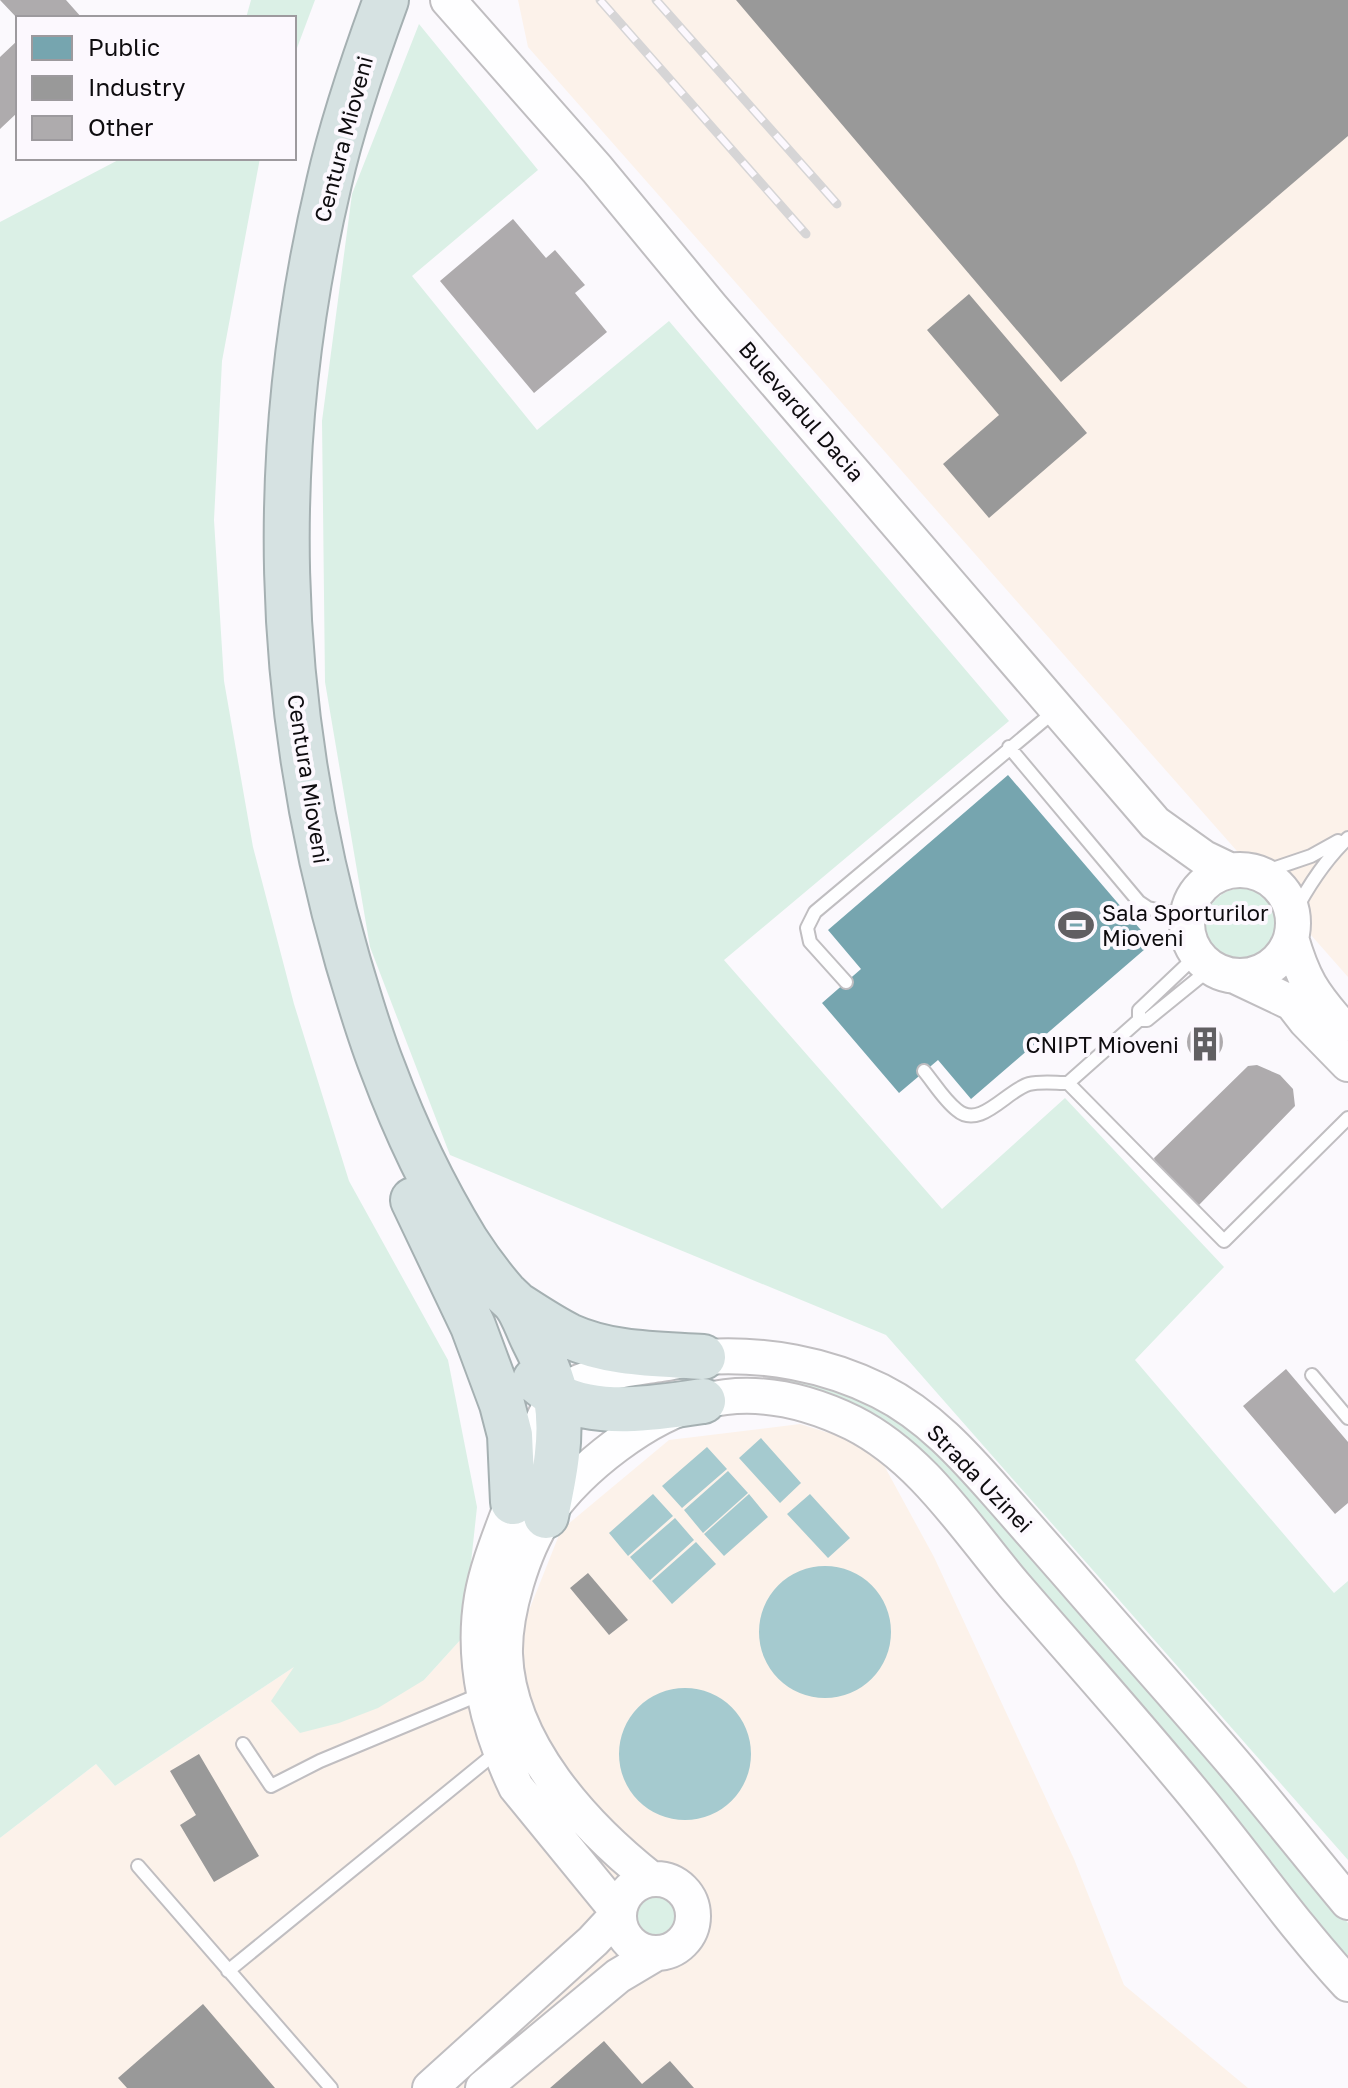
<svg xmlns="http://www.w3.org/2000/svg" width="1348" height="2088" viewBox="0 0 1348 2088" font-family="'Golos Text',sans-serif">
<style>
.industrial{fill:#fcf2ea}
.green{fill:#dbf0e6}
.water{fill:#a5cacf}
.public{fill:#76a5af}
.industry{fill:#999}
.building{fill:#aeabad}
.lines{fill:none;stroke-linecap:round;stroke-linejoin:round}
.lane-casing{stroke:#c0bec1;stroke-width:16}
.secondary-casing{stroke:#c0bec1;stroke-width:38}
.highway-casing{stroke:#a5b0b2;stroke-width:48}
.lane{stroke:#fefeff;stroke-width:12}
.secondary{stroke:#fefeff;stroke-width:34}
.highway{stroke:#d6e2e2;stroke-width:44}
.rail-casing{stroke:#d6d5d6;stroke-width:9}
.rail{stroke:#fcf8fe;stroke-width:6;stroke-dasharray:18;stroke-linecap:butt}
.labels{text-anchor:middle;dominant-baseline:central;stroke-width:8;stroke-linejoin:round;paint-order:stroke}
.street-label{font-size:22px;fill:#0e0c0f;stroke:#fcf8fe}
.poi-label{font-size:22px;fill:#0e0c0f;stroke:#fcf8fe;text-anchor:start}
</style>
<rect width="100%" height="100%" fill="#fbf9fd"/>
<path class="industrial" d="M518 0H1348V977L528 47Z
M800 1424 874 1447 934 1557 1074 1859 1124 1985 1248 2088H0V1838L96 1764 115 1786 297 1665 424 1680 463 1637 524 1623 561 1530 669 1440Z"/>
<path class="green" d="M251 0H315L294 56V18H246Z
M419 24 538 170 412 276 537 430 669 321 1009 721 724 960 942 1209 1065 1098 1224 1267 1135 1360 1334 1593 1348 1581V1860L886 1335 450 1155 370 947 325 682 322 421 352 194Z
M122 158H260L222 361 214 520 224 681 253 847 294 1004 349 1181 448 1360 477 1507 463 1637 424 1680 378 1708 339 1723 300 1733 271 1701 294 1667 115 1786 96 1764 0 1838V222Z
M1205 926a38 38 0 1 1 76 0a38 38 0 1 1-76 0Z
M768 1373 821 1383 874 1404 919 1433 1026 1544 1348 1923V1964L958 1492 767 1382Z
M634 1916a22 22 0 1 1 44 0a22 22 0 1 1-44 0Z"/>
<path class="water" d="M761 1438 801 1483 780 1503 739 1458Z
M707 1447 727 1469 682 1508 662 1486Z
M728 1471 748 1493 703 1533 684 1510Z
M653 1494 673 1516 628 1556 609 1533Z
M749 1494 768 1517 724 1556 704 1534Z
M810 1494 850 1538 828 1558 787 1514Z
M675 1518 694 1540 650 1580 630 1557Z
M696 1542 716 1564 672 1604 652 1581Z
M759 1632a66 66 0 1 1 132 0a66 66 0 1 1-132 0Z
M619 1754a66 66 0 1 1 132 0a66 66 0 1 1-132 0Z"/>
<path class="public" d="M1008 775 1152 943 971 1099 938 1060 899 1093 822 1003 861 969 828 930Z"/>
<path class="industry" d="M736 0H1348V136L1061 382Z
M969 294 1087 433 989 518 943 464 999 415 927 330Z
M588 1573 628 1620 609 1635 570 1588Z
M199 1754 259 1856 214 1882 180 1825 196 1815 170 1771Z
M203 2004 275 2088H127L118 2078Z
M604 2041 642 2084 670 2061 694 2088H550Z"/>
<path class="building" d="M0 0H66L82 18H17Z
M18 40V112L0 129V57Z
M513 219 546 258 555 250 585 285 575 293 607 332 534 393 440 281Z
M1187 1042a18 18 0 1 1 36 0a18 18 0 1 1-36 0Z
M1257 1065 1280 1075 1293 1089 1295 1106 1199 1205 1192 1202 1156 1165 1154 1158 1248 1066Z
M1286 1369 1348 1442V1503L1335 1514 1243 1406Z"/>
<g class="lines">
<g class="lane-casing">
<path id="lane" d="M1009 747 1139 902 1148 908 1187 917
M1261 873 1311 856 1338 841
M1293 915C1308 886 1324 861 1348 838
M846 982 810 942 807 928 815 912 1056 710
M1139 1020V1010L1197 955
M924 1071C934 1083 944 1100 957 1110 980 1130 1007 1090 1029 1084 1041 1081 1055 1083 1068 1083L1139 1020H1147L1211 968
M1068 1083 1224 1241 1348 1118
M1312 1375 1348 1418
M243 1744 271 1786 320 1761 481 1694
M138 1866 331 2088
M228 1971 498 1751"/>
</g>
<g class="secondary-casing">
<path id="secondary" d="M448 0 597 169 711 307 1155 823 1204 858 1229 870
M1187 923a53 53 0 1 1 106 0a53 53 0 1 1-106 0Z
M1291 938C1303 979 1312 993 1340 1025
M1235 976 1292 1003 1306 1021 1348 1064
M619 1916a37 37 0 1 1 74 0a37 37 0 1 1-74 0Z
M651 1879C584 1826 508 1744 505 1654 504 1613 523 1550 546 1516 579 1468 648 1414 704 1401 756 1388 806 1400 853 1423 922 1458 965 1527 1014 1585 1077 1658 1142 1730 1203 1805 1252 1865 1296 1928 1348 1984
M430 2088 593 1941 619 1913 516 1787C488 1729 471 1662 482 1597 489 1557 508 1519 520 1480 526 1463 546 1405 558 1395 583 1373 630 1369 661 1364 675 1362 690 1358 704 1357 764 1353 826 1364 880 1391 928 1415 964 1455 999 1495 1023 1522 1047 1550 1071 1577 1128 1643 1186 1707 1242 1773 1278 1816 1312 1859 1348 1902
M483 2088 618 1976 655 1954"/>
</g>
<g class="highway-casing">
<path id="highway" d="M386 0C364 60 343 121 329 183 267 446 273 702 348 962 359 998 369 1034 383 1069 405 1128 433 1187 466 1241 477 1258 490 1276 504 1292 507 1296 512 1299 515 1303 523 1313 527 1327 533 1339 542 1357 553 1378 556 1398 563 1437 554 1478 546 1516
M413 1200 473 1326 502 1404 510 1435 513 1502
M516 1304C533 1315 551 1327 569 1336 611 1355 658 1354 703 1357
M535 1380C542 1385 548 1391 555 1395 597 1418 658 1408 703 1401"/>
</g>
<use href="#lane" class="lane"/>
<use href="#secondary" class="secondary"/>
<use href="#highway" class="highway"/>
<g class="rail-casing">
<path id="rail" d="M600 0 806 234
M656 0 837 204"/>
</g>
<use href="#rail" class="rail"/>
</g>
<defs>
<g id="stadium-bare" transform="scale(2.76)"><path d="M0-5a6.5 5 0 1 0 0 10a6.5 5 0 1 0 0-10ZM-3.5-1.8h7v3.6h-7Z" fill="#615f62" stroke="#fcf8fe" stroke-width="2.5" paint-order="stroke"/></g>
<g id="building-bare" transform="scale(2.76)"><path d="M-4-6H4V6H1V3H-1V6H-4ZM-2.5-4.3h1.7v1.8h-1.7ZM.8-4.3h1.7v1.8H.8ZM-2.5-1h1.7V.8h-1.7ZM.8-1h1.7V.8H.8Z" fill="#615f62" stroke="#fcf8fe" stroke-width="2.5" paint-order="stroke"/></g>
</defs>
<g fill-rule="evenodd">
<use href="#stadium-bare" x="1076" y="925"/>
<use href="#building-bare" x="1205" y="1044"/>
</g>
<g class="labels">
<g class="street-label">
<text transform="translate(343 139) rotate(-75)">Centura Mioveni</text>
<text transform="translate(802 411) rotate(49)">Bulevardul Dacia</text>
<text transform="translate(309 779) rotate(81)">Centura Mioveni</text>
<text transform="translate(980 1478) rotate(46)">Strada Uzinei</text>
</g>
<g class="poi-label">
<text x="1102" y="912">Sala Sporturilor<tspan x="1102" dy="25">Mioveni</tspan></text>
<text x="1179" y="1044" text-anchor="end">CNIPT Mioveni</text>
</g>
</g>
<rect x="16" y="16" width="280" height="144" fill="#fcf8fe" stroke="#9d9a9e" stroke-width="2"/>
<rect x="32" y="36" width="40" height="24" fill="#76a5af" stroke="#9d9a9e" stroke-width="2"/>
<text x="88" y="56" font-size="24" fill="#0e0c0f">Public</text>
<rect x="32" y="76" width="40" height="24" fill="#999999" stroke="#9d9a9e" stroke-width="2"/>
<text x="88" y="96" font-size="24" fill="#0e0c0f">Industry</text>
<rect x="32" y="116" width="40" height="24" fill="#aeabad" stroke="#9d9a9e" stroke-width="2"/>
<text x="88" y="136" font-size="24" fill="#0e0c0f">Other</text>
</svg>
